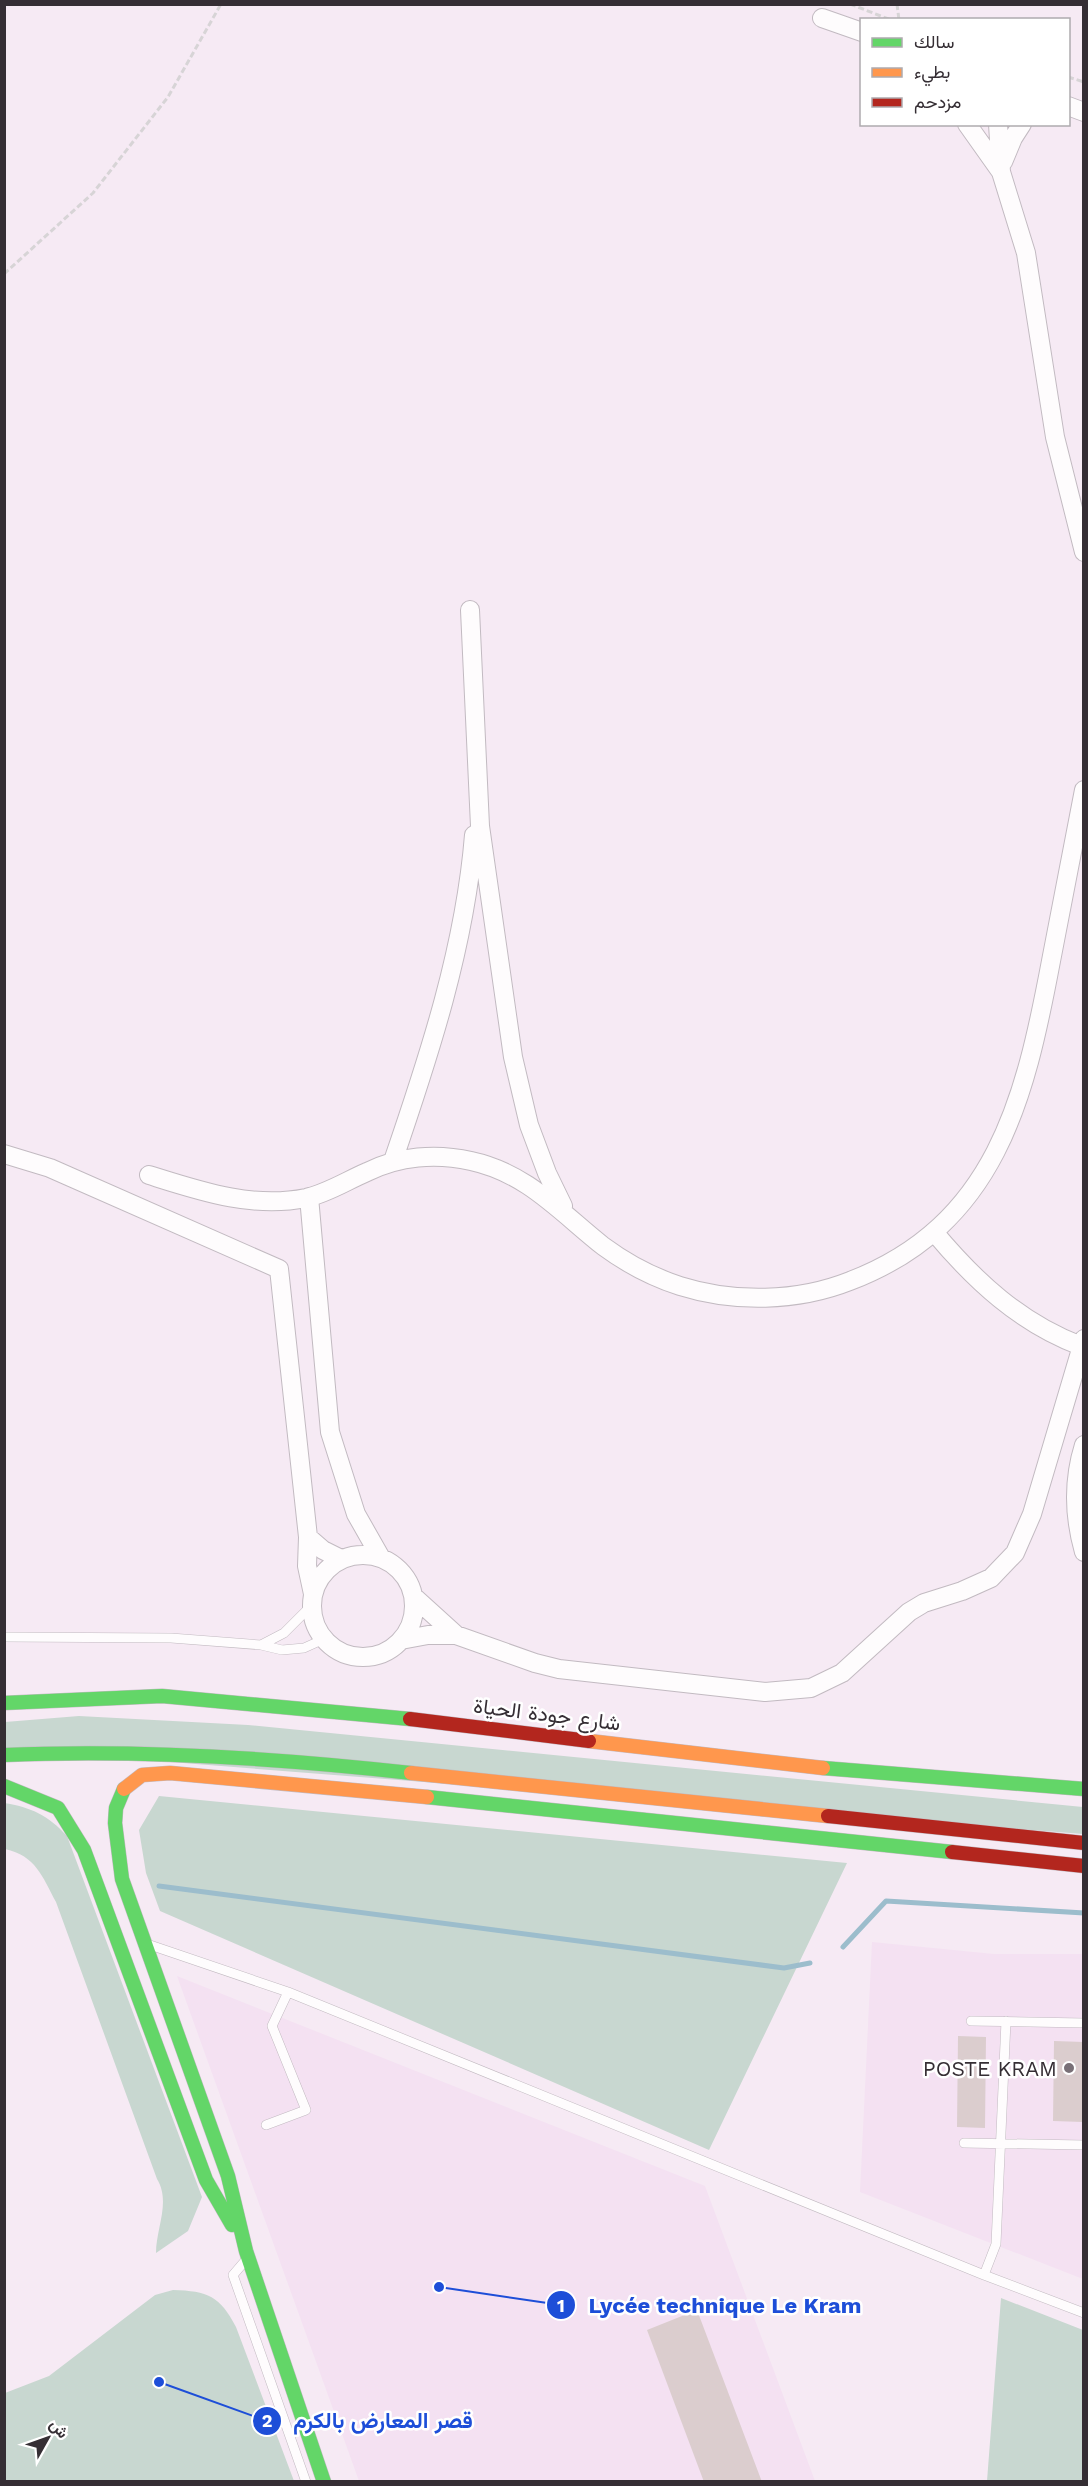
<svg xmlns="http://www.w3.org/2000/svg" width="1088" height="2486" viewBox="0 0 1088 2486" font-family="'Work Sans',Vazirmatn,sans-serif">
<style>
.built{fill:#f4e1f2}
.green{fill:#c8d7d0}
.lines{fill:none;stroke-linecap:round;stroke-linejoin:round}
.stream{stroke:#9cbdcc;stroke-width:5}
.building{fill:#dbcdce}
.lane-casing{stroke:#c2bac1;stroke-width:10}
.street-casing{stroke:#c2bac1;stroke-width:20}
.fast-casing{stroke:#c2bac1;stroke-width:15}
.slow-casing{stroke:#c2bac1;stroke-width:15}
.jam-casing{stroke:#c2bac1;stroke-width:15}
.path{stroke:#d7d4d6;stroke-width:3;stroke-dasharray:6 3;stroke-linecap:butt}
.lane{stroke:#fefcfd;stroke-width:9}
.street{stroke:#fefcfd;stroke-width:18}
.fast{stroke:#63d668;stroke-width:14}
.slow{stroke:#ff974d;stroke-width:14}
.jam{stroke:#b3261e;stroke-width:14}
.poi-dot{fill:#797077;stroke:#fff;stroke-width:2}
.labels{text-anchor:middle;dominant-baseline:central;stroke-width:5;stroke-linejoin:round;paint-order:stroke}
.street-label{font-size:21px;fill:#352e34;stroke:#fff}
.poi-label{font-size:21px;fill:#352e34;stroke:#fff;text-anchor:end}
.leader{fill:none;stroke:#1d4ed8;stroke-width:2}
.callout-dot{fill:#1d4ed8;stroke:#fff;stroke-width:2}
.mark-label{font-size:18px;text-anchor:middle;font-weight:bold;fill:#fff}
.callout-label{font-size:22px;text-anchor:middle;font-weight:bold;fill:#1d4ed8;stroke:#fff;stroke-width:5;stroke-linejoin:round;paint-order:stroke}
</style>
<rect width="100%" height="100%" fill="#f6eaf4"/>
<path class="built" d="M872 1942 994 1954H1083V2279L860 2192Z
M177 1976 705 2186 815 2481H359Z"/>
<path class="green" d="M79 1716 248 1725 1083 1807V1834L5 1749V1722Z
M159 1796 847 1863 709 2150 160 1911 146 1873 139 1830Z
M4 1803C31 1807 49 1816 67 1836L202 2197 188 2231 156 2253C156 2228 171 2202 157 2179L56 1902C42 1876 36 1856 5 1849Z
M173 2290C208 2291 220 2296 236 2327L294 2481H5V2393L49 2376 155 2295Z
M1001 2298 1083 2330V2481H987Z"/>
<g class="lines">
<path class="stream" d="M159 1886 784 1968 810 1963
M843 1947 886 1901 1084 1913"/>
</g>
<path class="building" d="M958 2036 986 2037 985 2128 957 2127Z
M1054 2041 1084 2042 1083 2122 1053 2121Z
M697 2310 762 2482H704L647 2330Z"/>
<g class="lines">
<g class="lane-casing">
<path id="lane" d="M4 1637 171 1638 261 1645 282 1650 304 1648 324 1639
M261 1645 284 1633 312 1605
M150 1945 288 1992 984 2275 996 2244 1006 2021
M971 2021 1084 2023
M266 2125 306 2110 272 2026 288 1992
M964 2143 1084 2145
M245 2261 233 2275 306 2482
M984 2275 1084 2313"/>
</g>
<g class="street-casing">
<path id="street" d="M822 18 862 32
M1068 106 1084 112
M967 124 1001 172
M998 124 1001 172 1026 253 1055 437 1084 552
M1003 162 1013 138 1022 124
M470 610 480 826 513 1057 529 1125 547 1173 563 1206
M4 1154 50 1168 279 1269 308 1537 307 1566 313 1594
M393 1161C429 1056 465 947 474 835
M149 1175C200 1191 252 1209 306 1198 328 1193 346 1181 367 1172 399 1156 436 1153 471 1161 527 1173 560 1212 603 1246 626 1263 652 1277 680 1286 734 1303 797 1302 850 1281 996 1225 1025 1099 1051 961 1062 904 1073 847 1084 790
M309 1197 330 1432 356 1514 381 1558
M934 1232C975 1281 1020 1323 1081 1346
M1084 1445C1073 1480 1074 1517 1084 1552
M308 1537 323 1550 341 1559
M312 1606a51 51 0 1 1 102 0a51 51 0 1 1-102 0Z
M413 1596 456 1635 535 1663 559 1669 765 1692 811 1688 842 1673 909 1612 924 1603 962 1591 991 1578 1015 1553 1032 1514 1084 1339
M401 1640 428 1635H456"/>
</g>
<g class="fast-casing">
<path id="fast" d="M4 1703 162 1696 410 1719
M4 1755C140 1749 276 1758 411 1773
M823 1768 1084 1789
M4 1786 58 1808 84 1850 206 2180 232 2225
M124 1789 116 1808 115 1823 122 1879 228 2176 246 2251 324 2482
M427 1797 952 1852"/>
</g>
<g class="slow-casing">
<path id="slow" d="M589 1741 823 1768
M411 1773 828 1816
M124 1789 142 1775 170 1773 427 1797"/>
</g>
<g class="jam-casing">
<path id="jam" d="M410 1719 589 1741
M828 1816 1084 1843
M952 1852 1084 1866"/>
</g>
<path class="path" d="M850 4 891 20
M897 4 899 20
M1068 77 1084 82
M4 274 93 193 168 97 221 4"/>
<use href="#lane" class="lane"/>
<use href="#street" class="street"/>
<use href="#fast" class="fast"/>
<use href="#slow" class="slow"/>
<use href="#jam" class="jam"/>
</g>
<circle class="poi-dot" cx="1069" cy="2068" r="6"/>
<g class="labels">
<g class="street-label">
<text transform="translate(547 1714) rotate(7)">شارع جودة الحياة</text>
</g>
<g class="poi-label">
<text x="1057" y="2068">POSTE KRAM</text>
</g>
</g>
<path class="leader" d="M439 2287L561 2305M159 2382L267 2421"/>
<g class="callout-dot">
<circle cx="439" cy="2287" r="6"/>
<circle cx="159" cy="2382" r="6"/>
<circle cx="561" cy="2305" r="15"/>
<circle cx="267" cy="2421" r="15"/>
</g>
<g class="mark-label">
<text x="561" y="2312">1</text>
<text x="267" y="2427">2</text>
</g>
<g class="callout-label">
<text x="725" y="2313">Lycée technique Le Kram</text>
<text x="383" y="2428">قصر المعارض بالكرم</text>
</g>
<rect width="1088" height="2486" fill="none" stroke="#352e34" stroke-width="12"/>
<rect x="860" y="18" width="210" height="108" fill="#ffffff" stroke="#aeabae" stroke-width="1.5"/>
<rect x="872" y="38" width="30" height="9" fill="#63d668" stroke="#aeabae" stroke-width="1.5"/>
<text x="914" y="48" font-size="18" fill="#352e34">سالك</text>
<rect x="872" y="68" width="30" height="9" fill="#ff974d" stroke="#aeabae" stroke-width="1.5"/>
<text x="914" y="78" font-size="18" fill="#352e34">بطيء</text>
<rect x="872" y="98" width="30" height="9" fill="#b3261e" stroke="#aeabae" stroke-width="1.5"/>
<text x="914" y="108" font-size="18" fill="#352e34">مزدحم</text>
<g transform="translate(48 2438) rotate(50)" stroke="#ffffff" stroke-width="4.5" paint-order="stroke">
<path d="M0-4.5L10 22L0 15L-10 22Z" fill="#352e34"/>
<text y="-9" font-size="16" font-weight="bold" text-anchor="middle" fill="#352e34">ش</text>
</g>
</svg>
